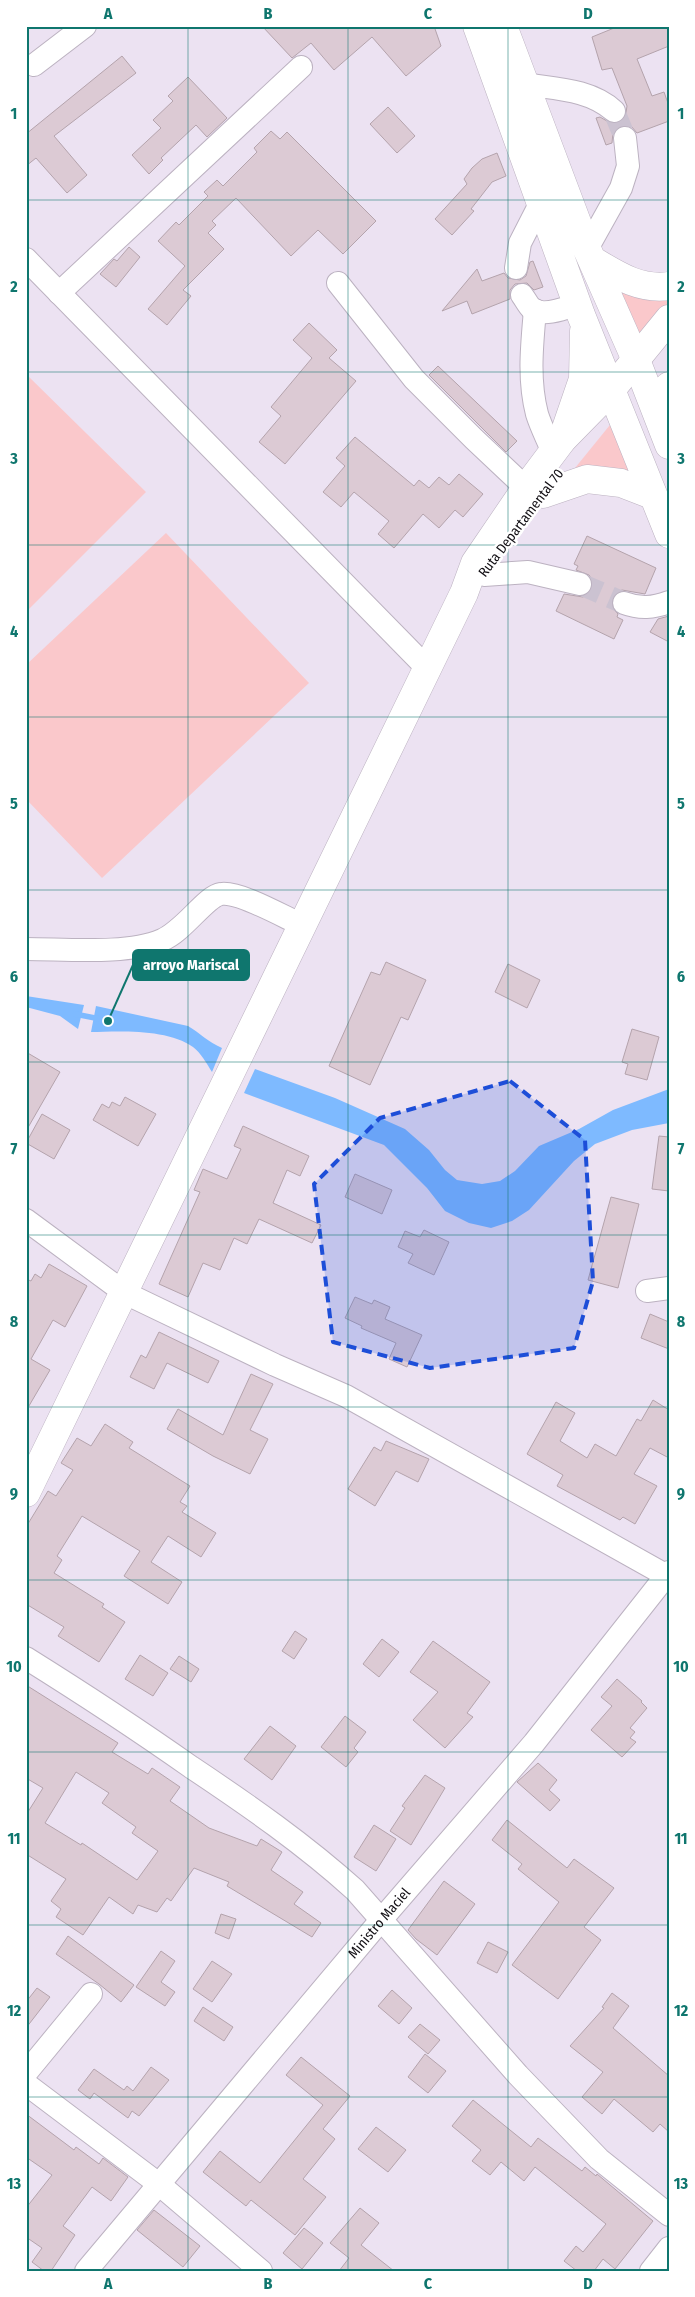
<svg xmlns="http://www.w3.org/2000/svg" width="695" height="2297" viewBox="0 0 695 2297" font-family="'Fira Sans Condensed',sans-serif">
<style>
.green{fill:#fac8cb}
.water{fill:#7ebaff}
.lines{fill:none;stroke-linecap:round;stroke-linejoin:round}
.stream{stroke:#7ebaff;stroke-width:5.5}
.building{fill:#dccad4;stroke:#b4a3ac;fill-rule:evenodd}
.minor-tunnel{stroke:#cbc2d1;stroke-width:22;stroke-dasharray:22 11;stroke-linecap:butt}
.minor-casing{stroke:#bcb2c1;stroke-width:24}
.major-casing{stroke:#bcb2c1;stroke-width:29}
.highway-casing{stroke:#bcb2c1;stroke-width:29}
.minor{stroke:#fff;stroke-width:22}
.major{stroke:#fff;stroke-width:28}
.highway{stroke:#fff;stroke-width:28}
.marked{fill:#1d4ed8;fill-opacity:0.2;stroke:#1d4ed8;stroke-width:4;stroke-dasharray:10 6;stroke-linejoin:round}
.grid{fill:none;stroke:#0f766e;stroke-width:1;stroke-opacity:0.55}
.labels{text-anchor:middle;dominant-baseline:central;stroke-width:5;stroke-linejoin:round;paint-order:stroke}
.street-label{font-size:14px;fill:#120f14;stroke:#fff}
.leader{fill:none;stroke:#0f766e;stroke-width:2}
.callout-dot{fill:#0f766e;stroke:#fff;stroke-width:2}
.callout{fill:#0f766e;stroke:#0f766e;stroke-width:2}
.callout-label{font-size:15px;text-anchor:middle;font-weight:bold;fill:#fff}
.neatline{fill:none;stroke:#0f766e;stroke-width:2}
.grid-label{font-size:16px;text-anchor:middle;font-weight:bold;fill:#0f766e}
</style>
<rect width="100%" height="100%" fill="#ece2f2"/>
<path class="green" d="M611 278 669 292V303L636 341Z
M26 374 146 492 26 612Z
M614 420 635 479C616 467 596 464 575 468Z
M166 533 309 683 102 878 26 799V665Z"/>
<path class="water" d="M26 996 84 1005 78 1029 60 1016 26 1007Z
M96 1006 188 1026C200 1033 208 1042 222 1048L212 1072C207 1064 201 1053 193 1047 169 1029 121 1031 91 1032Z
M255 1069 335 1098 405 1129 429 1150 445 1170 457 1180 482 1184 500 1181 515 1171 539 1146 579 1129 613 1110 669 1089V1123L632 1130 595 1144 574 1161 529 1210 512 1221 491 1228 469 1223 445 1211 427 1188 384 1145 244 1093Z"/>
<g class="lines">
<path class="stream" d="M75 1014 100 1019"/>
</g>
<path class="building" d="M262 26H434L441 46 406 76 372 37 334 70 311 43 292 58Z
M619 26H669V46L637 59 652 96 664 92 669 106V121L637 133 631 126 623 125 613 132 612 143 606 145 596 118 600 117 612 124 619 123 625 119 627 106 612 68 602 70 592 37Z
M122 56 136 73 54 136 87 175 67 193 36 158 26 166V134Z
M188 77 227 118 207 137 196 125 161 158 163 160 149 174 132 155 161 128 153 120 173 101 168 96Z
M388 107 415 136 397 153 370 124Z
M271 131 280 139 287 132 376 221 343 254 318 230 291 256 236 198 212 221 216 225 208 233 224 249 183 290 191 296 167 325 148 309 185 266 158 241 176 222 179 225 208 196 204 192 217 180 223 186 257 152 254 148Z
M497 153 506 176 492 182 471 209 474 211 452 235 435 219 467 184 464 179 472 168 482 159Z
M129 247 140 257 116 287 100 274 114 259 117 261Z
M533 261 543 287 534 290 527 283 515 284 510 290V299L472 314 467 301 442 311 477 269 482 281 504 273 508 278 520 280 526 276 530 262Z
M309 323 337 350 329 358 356 381 285 464 259 442 281 416 271 407 312 358 293 340Z
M438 366 517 441 506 452 429 375Z
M355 437 414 486 419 480 429 488 439 477 449 485 459 474 483 494 463 517 455 510 439 528 423 514 394 548 378 534 389 521 354 492 341 507 323 492 345 466 336 458Z
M587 536 656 568 645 594 622 590 616 593 612 598 611 606 618 614 617 617 623 620 614 639 556 611 564 594 583 597 589 593 593 587V581L589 575 576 570 578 566 574 564Z
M669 616V642L650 632 658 619Z
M386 962 426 980 408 1020 401 1017 370 1085 329 1066 371 972 380 975Z
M508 964 540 980 527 1008 495 992Z
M632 1029 659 1037 647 1080 625 1074 628 1064 622 1062Z
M26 1052 60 1072 26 1131Z
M125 1097 156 1114 138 1146 93 1120 102 1104 109 1108 112 1102 120 1106Z
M42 1114 70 1130 54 1159 26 1143Z
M243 1126 309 1156 300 1176 287 1170 273 1203 321 1225 312 1243 259 1219 247 1244 234 1238 220 1270 203 1263 188 1297 159 1284 200 1192 194 1190 203 1169 227 1179 241 1149 234 1146Z
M659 1136 669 1137V1191L652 1189Z
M355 1174 392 1190 382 1214 345 1197Z
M611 1197 639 1204 618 1288 588 1280Z
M424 1230 449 1242 434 1275 408 1263 413 1254 398 1247 405 1231 420 1237Z
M49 1264 87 1286 65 1327 53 1320 31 1359 50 1370 26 1411V1279L31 1281 35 1274 41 1278Z
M355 1297 372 1304 374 1300 390 1307 385 1319 422 1335 407 1367 389 1359 396 1343 361 1328 362 1326 345 1318Z
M650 1314 669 1322V1349L641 1338Z
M159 1332 219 1361 208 1383 167 1363 154 1389 130 1377 141 1355 146 1358Z
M251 1374 273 1384 250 1430 268 1439 250 1474 213 1456 167 1429 178 1409 223 1435Z
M653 1400 669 1410V1458L650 1448 634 1474 657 1486 635 1524 623 1517 620 1520 557 1486 563 1475 527 1454 556 1402 575 1413 560 1441 587 1458 595 1444 616 1456 637 1419 641 1421Z
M105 1424 133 1442 129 1448 190 1486 180 1502 187 1506 182 1512 216 1533 201 1557 168 1536 151 1562 182 1582 168 1604 124 1576 140 1551 82 1516 57 1556 62 1560 54 1573 104 1604 102 1607 125 1622 99 1662 58 1636 64 1627 26 1604V1527L48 1491 56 1496 73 1470 61 1463 77 1438 91 1446Z
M386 1441 429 1459 418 1482 396 1471 375 1506 348 1489 374 1447 381 1451Z
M295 1631 307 1639 294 1659 282 1651Z
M382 1639 399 1652 379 1677 363 1664Z
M433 1641 490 1682 467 1713 473 1717 445 1748 413 1720 438 1692 410 1672Z
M140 1655 168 1673 153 1696 125 1679Z
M179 1656 199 1669 191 1682 170 1669Z
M617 1679 642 1701 641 1702 647 1708 630 1728 635 1732 630 1738 636 1742 622 1757 591 1730 612 1706 601 1697Z
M26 1685 118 1743 112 1752 148 1774 152 1768 180 1787 170 1801 209 1828 257 1846 261 1839 282 1852 271 1870 303 1892 294 1904 321 1923 312 1937 227 1886 229 1882 194 1868 171 1901 167 1898 157 1912 138 1905 133 1914 109 1897 83 1935 56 1917 61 1909 51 1901 66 1879 26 1854V1815L43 1788 26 1778ZM76 1772 109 1793 102 1803 136 1827 132 1833 158 1851 137 1880 82 1843 81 1845 45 1823Z
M345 1716 366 1732 354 1748 358 1752 346 1767 321 1747Z
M270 1726 296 1746 272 1780 244 1759Z
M538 1763 557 1780 549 1790 560 1800 550 1811 517 1782Z
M425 1775 445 1788 411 1845 390 1831 405 1808 402 1806Z
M507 1820 567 1868 574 1859 614 1888 584 1927 601 1940 558 1999 512 1965 559 1902 518 1869 522 1864 492 1840Z
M374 1825 396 1839 376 1871 354 1857Z
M444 1881 475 1904 437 1955 416 1939 408 1930Z
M221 1914 236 1919 229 1939 215 1933Z
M68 1936 134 1985 121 2002 99 1984 56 1954Z
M488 1942 508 1952 497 1973 477 1963Z
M161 1951 175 1961 161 1982 175 1992 165 2006 136 1987Z
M212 1961 232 1974 212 2002 193 1989Z
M37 1988 50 1997 26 2028V2002Z
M392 1990 412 2008 399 2024 378 2006Z
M612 1993 629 2006 613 2028 669 2076V2132L660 2124 653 2132 614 2099 602 2114 582 2097 603 2072 570 2046 604 2008 602 2007Z
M203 2007 233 2027 224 2041 194 2021Z
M420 2024 440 2040 428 2054 408 2037Z
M425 2054 446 2071 428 2093 408 2077Z
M301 2057 350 2096 323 2129 335 2139 303 2179 326 2197 295 2235 251 2200 246 2206 203 2172 220 2151 260 2183 323 2105 286 2075Z
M151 2067 169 2080 139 2116 132 2111 128 2118 94 2093 90 2099 78 2090 94 2069 124 2090 127 2086 133 2091Z
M473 2100 531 2147 538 2138 582 2171 585 2167 596 2176 597 2174 653 2221 615 2269 603 2259 594 2271H577L564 2261 576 2246 583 2252 606 2224 535 2167 524 2181 501 2162 490 2175 472 2161 481 2150 452 2126Z
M26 2114 74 2150 76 2147 99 2164 103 2158 128 2177 111 2201 92 2187 63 2226 75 2235 51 2271H44L32 2262 42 2248 26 2237V2208L52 2175 26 2157Z
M376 2127 406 2150 388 2172 358 2149Z
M360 2208 379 2223 361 2245 394 2271H339L349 2258 330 2243Z
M154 2210 200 2246 183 2267 137 2230Z
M304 2228 323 2243 302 2269 283 2253Z"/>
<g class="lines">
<path class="minor-tunnel" d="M614 111 625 138
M580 584 624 603"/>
<g class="minor-casing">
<g id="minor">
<path d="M34 65 85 26"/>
<path d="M525 84C555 89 590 89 614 111"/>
<path d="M587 249 621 188 628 166 625 138"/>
<path d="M26 259 427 668"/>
<path d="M516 268 520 243 541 202"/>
<path d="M338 283 414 379 474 439 526 488"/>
<path d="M59 293 301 67"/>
<path d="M522 295C525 299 528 305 531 308 542 318 566 308 578 304"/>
<path d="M535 310C532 345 528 379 537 414 541 427 548 440 553 453"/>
<path d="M484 575 528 572 580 584"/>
<path d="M624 603C640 609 653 608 669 602"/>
<path d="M26 949C66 949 127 955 162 940 184 931 206 896 221 894 239 891 284 917 302 925"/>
<path d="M26 1220 125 1293 275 1365 346 1396 669 1577"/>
<path d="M647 1291 669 1288"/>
<path d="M26 1658C82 1693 137 1729 191 1767 248 1805 304 1844 355 1890L518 2075 599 2159 669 2215"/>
<path d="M26 2073 91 1994"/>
<path d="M26 2084 160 2185 261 2271"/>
<path id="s1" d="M86 2271 381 1920 534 1743 669 1572"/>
<path d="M651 2271 669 2248"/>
</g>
</g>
<g class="major-casing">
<path id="major" d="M26 1493 464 593 475 563 526 488 562 440 611 390 669 319"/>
</g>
<g class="highway-casing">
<path id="highway" d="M477 26 581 315 669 534
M503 26 587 249 636 360 669 445
M592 260C617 275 639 290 669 286
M668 429 669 386
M562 440 583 379 584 331
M543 494 587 479 621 483 652 495"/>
</g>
<use href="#minor" class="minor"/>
<use href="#major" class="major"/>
<use href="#highway" class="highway"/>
</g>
<path class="marked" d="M510 1081 585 1140 593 1281 574 1348 430 1368 333 1342 314 1184 380 1118Z"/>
<path class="grid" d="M188 26V2271M348 26V2271M508 26V2271M26 200H669M26 372H669M26 545H669M26 717H669M26 890H669M26 1062H669M26 1235H669M26 1407H669M26 1580H669M26 1752H669M26 1925H669M26 2097H669"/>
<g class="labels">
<g class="street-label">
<text transform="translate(521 523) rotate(-53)">Ruta Departamental 70</text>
<text stroke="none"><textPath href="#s1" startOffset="455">Ministro Maciel</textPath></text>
</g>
</g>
<path class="leader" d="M108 1021L133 965"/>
<circle class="callout-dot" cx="108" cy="1021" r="5"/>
<rect class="callout" x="133" y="950" width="116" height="30" rx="5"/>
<g class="callout-label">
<text x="191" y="970">arroyo Mariscal</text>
</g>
<rect width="695" height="2297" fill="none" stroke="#ffffff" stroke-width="55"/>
<rect x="28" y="28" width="640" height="2242" class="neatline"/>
<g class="grid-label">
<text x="108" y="19">A</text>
<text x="268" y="19">B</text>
<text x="428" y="19">C</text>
<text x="588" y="19">D</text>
<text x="14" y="119">1</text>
<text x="681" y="119">1</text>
<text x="14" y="292">2</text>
<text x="681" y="292">2</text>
<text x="14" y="464">3</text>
<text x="681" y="464">3</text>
<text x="14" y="637">4</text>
<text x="681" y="637">4</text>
<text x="14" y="809">5</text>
<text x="681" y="809">5</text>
<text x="14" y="982">6</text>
<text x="681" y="982">6</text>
<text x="14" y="1154">7</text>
<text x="681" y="1154">7</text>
<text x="14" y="1327">8</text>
<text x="681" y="1327">8</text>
<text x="14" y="1499">9</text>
<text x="681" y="1499">9</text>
<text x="14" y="1672">10</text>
<text x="681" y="1672">10</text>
<text x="14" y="1844">11</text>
<text x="681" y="1844">11</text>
<text x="14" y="2016">12</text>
<text x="681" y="2016">12</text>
<text x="14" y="2189">13</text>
<text x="681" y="2189">13</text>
<text x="108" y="2289">A</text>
<text x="268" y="2289">B</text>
<text x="428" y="2289">C</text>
<text x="588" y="2289">D</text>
</g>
</svg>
